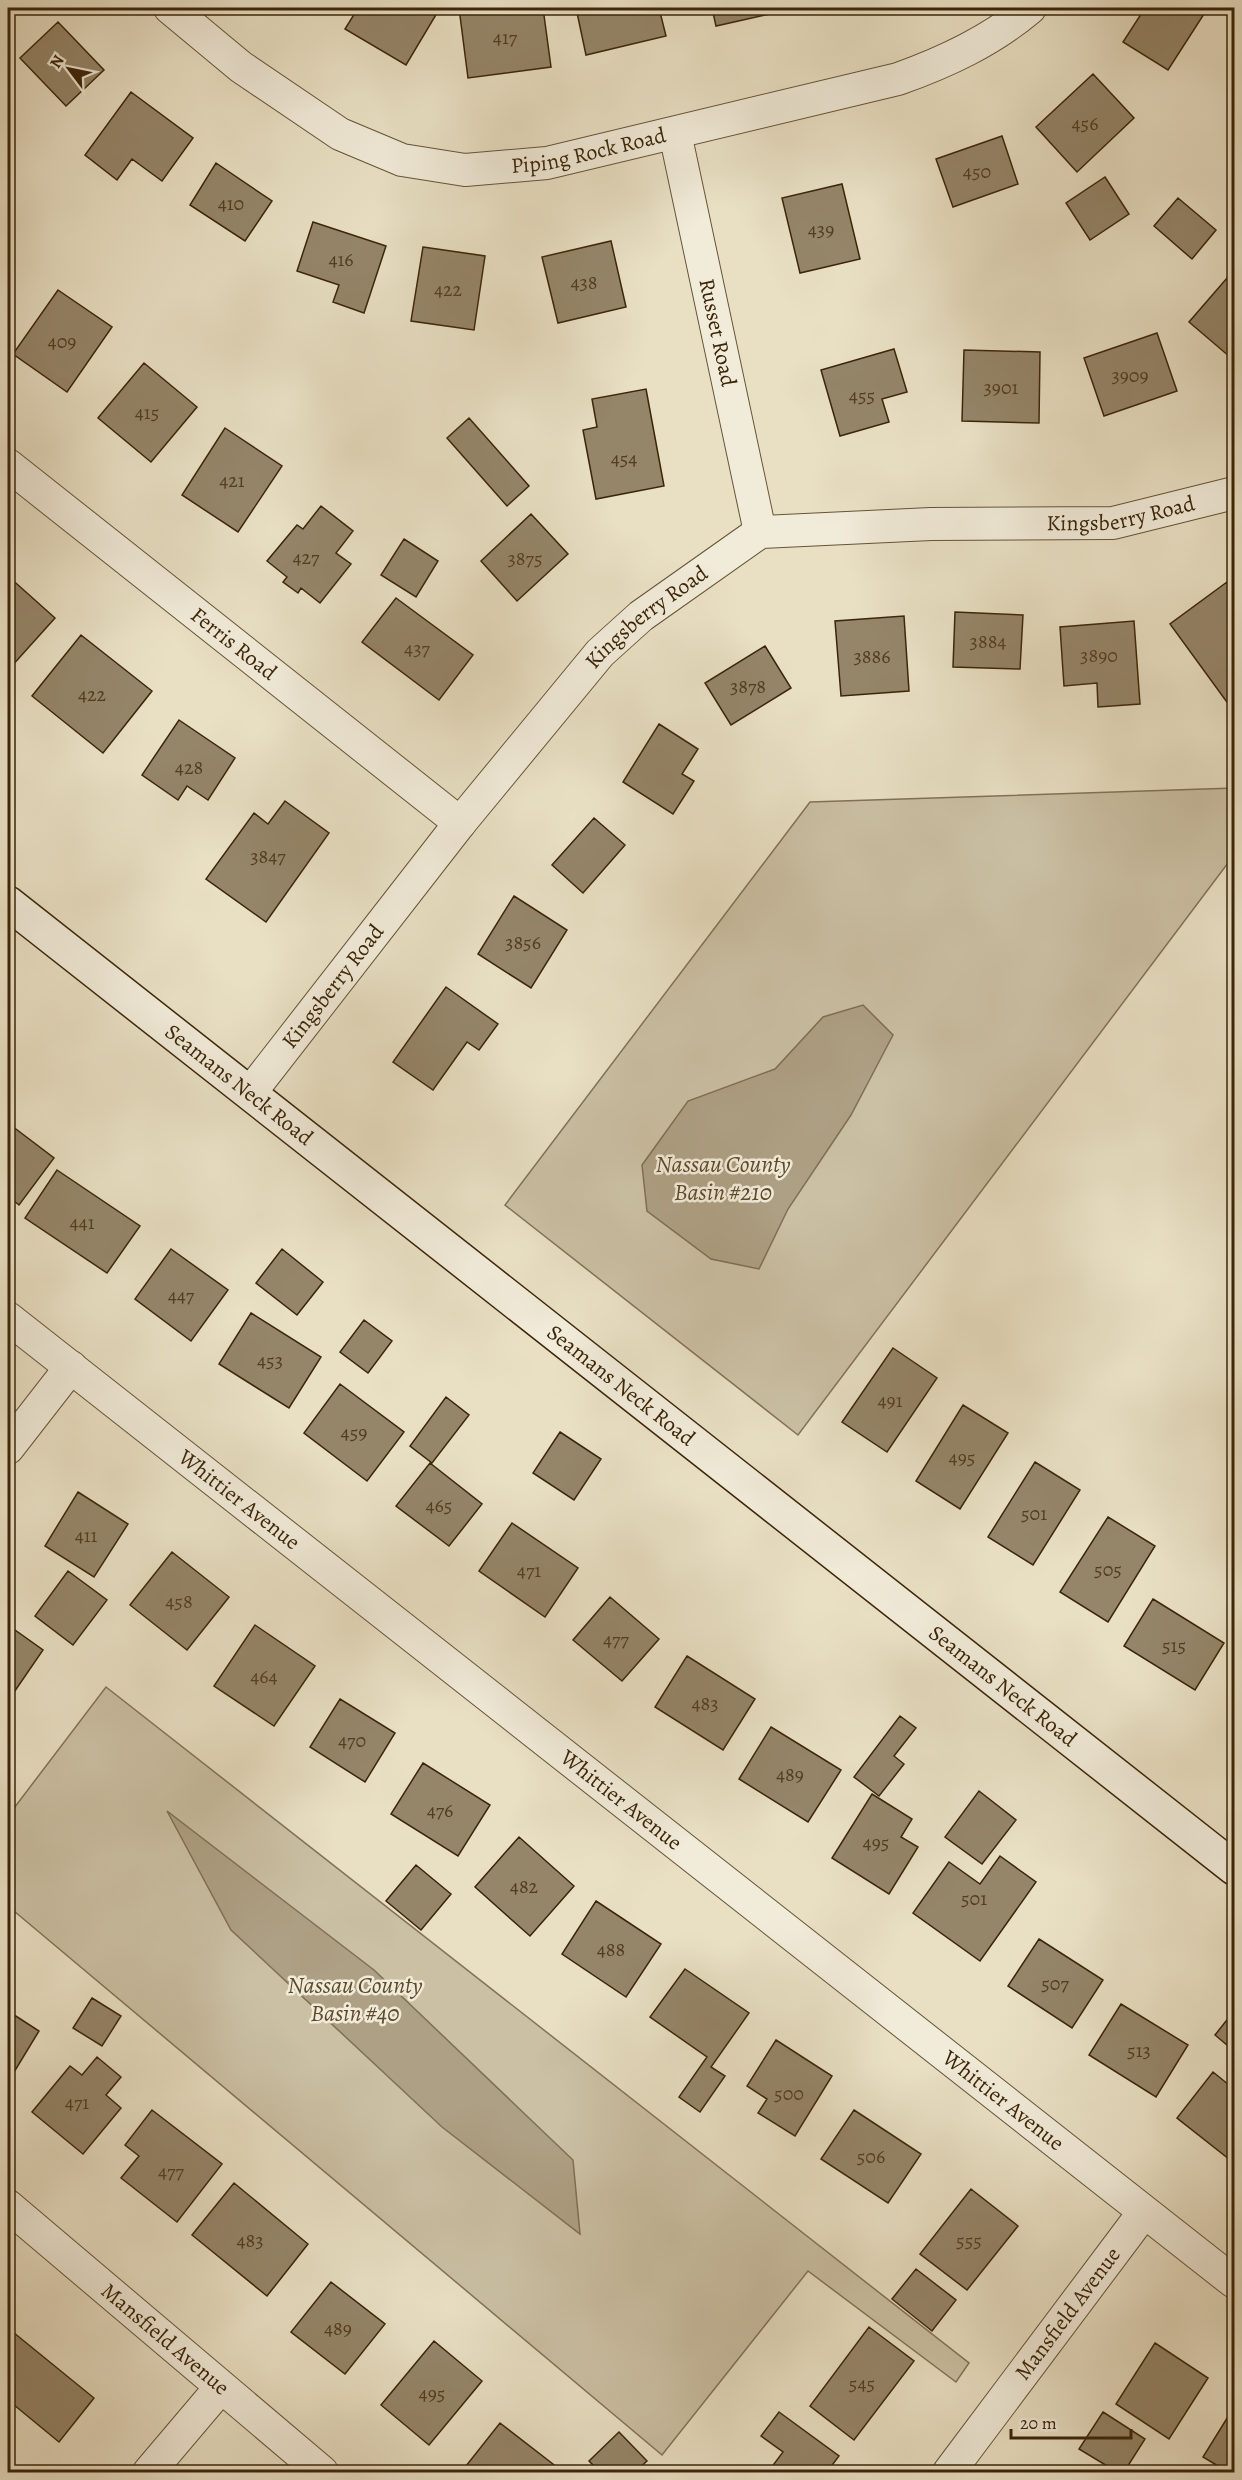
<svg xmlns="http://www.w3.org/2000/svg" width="1242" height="2480" viewBox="0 0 1242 2480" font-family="Alegreya,serif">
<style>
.green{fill:#cbc0a4;stroke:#837256;stroke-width:1.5}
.water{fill:#aea084;stroke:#806f52;stroke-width:1.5}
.building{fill:#95866a;stroke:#3b2508;stroke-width:1.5}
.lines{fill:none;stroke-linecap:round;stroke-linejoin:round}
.street-casing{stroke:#665437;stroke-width:34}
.secondary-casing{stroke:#3b2508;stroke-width:36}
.street{stroke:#f1ebd9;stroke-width:32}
.secondary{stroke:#f1ebd9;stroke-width:33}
.labels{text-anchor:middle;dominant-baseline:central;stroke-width:5;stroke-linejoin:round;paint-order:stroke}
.number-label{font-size:20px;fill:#523d20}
.street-label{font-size:22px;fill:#3b2508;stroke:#f1ebd9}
.water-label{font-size:24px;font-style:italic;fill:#5e4a2d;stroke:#f1ebd9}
</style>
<rect width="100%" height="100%" fill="#e9e0c4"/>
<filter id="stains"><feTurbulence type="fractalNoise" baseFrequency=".00333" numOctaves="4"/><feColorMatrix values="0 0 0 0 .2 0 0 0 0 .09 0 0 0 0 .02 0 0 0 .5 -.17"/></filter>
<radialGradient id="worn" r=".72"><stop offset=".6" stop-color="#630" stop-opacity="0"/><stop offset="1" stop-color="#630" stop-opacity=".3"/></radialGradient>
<path class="green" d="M1234 788V855L798 1435 505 1205 810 802Z
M106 1687 969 2363 956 2382 808 2271 662 2455 8 1906V1816Z"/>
<path class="water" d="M863 1005 893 1035 851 1115 788 1209 759 1269 711 1259 647 1211 642 1165 688 1101 775 1069 823 1017Z
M167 1811 374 1970 573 2160 580 2234 442 2127 231 1930Z"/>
<path class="building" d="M358 8H440L406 65 345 29Z
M459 8H543L551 67 468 78Z
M576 8H659L666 36 586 55Z
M712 8H782L783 11 716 26Z
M1145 8H1193L1204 14 1168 70 1123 42Z
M58 22 104 70 66 106 20 58Z
M1093 74 1134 118 1077 172 1036 127Z
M131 92 193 138 162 181 132 159 117 180 85 155Z
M1002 136 1018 184 953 207 936 159Z
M216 163 272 201 245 241 190 205Z
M1105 177 1129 214 1090 240 1066 203Z
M842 184 860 259 800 273 782 198Z
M1178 198 1216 230 1192 259 1154 226Z
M313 222 386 246 364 313 333 302 339 285 297 271Z
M611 241 626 307 558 323 542 257Z
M423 247 485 256 474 330 411 321Z
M1234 270V352L1230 357 1189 322Z
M58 290 112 327 67 392 13 354Z
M1157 333 1177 391 1104 416 1084 358Z
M894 349 907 392 882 399 889 422 840 436 821 370Z
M964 350 1040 352 1039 423 962 421Z
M144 363 197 407 151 462 98 418Z
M646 389 664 486 596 499 583 430 597 427 592 399Z
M469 418 529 486 507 506 447 438Z
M225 428 282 466 238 532 182 495Z
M321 506 353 531 336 553 351 564 320 603 301 588 298 593 283 582 287 577 267 561 297 525 303 529Z
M531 514 568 554 517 601 481 561Z
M404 539 438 561 416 597 381 575Z
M8 576 55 618 11 667 8 664Z
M1227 582 1234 593V707L1232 709 1170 624Z
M396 598 473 655 439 700 362 642Z
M955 612 1023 615 1020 669 953 667Z
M904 616 909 691 841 696 835 621Z
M1134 621 1140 704 1098 707 1097 683 1064 686 1060 627Z
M81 635 152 691 103 753 32 696Z
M765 646 791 688 731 725 705 683Z
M179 720 235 758 208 800 187 786 178 800 142 775Z
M659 724 698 749 682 774 694 781 673 814 623 782Z
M285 801 329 833 266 922 206 879 254 813 268 824Z
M594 818 625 845 583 893 552 865Z
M514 896 567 930 531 988 478 954Z
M446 987 498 1024 479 1050 467 1042 433 1090 393 1062Z
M8 1123 54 1158 19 1205 8 1196Z
M57 1170 140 1226 107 1273 25 1218Z
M171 1249 228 1290 191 1341 135 1299Z
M282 1249 323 1282 297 1315 256 1283Z
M251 1313 321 1357 289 1408 219 1364Z
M364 1320 392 1341 368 1373 340 1352Z
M893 1348 937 1378 887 1452 842 1422Z
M340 1384 404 1432 367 1481 304 1433Z
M446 1397 469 1415 432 1463 410 1446Z
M963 1405 1008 1433 960 1509 916 1481Z
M560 1432 601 1459 574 1500 533 1473Z
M1035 1462 1080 1490 1033 1565 988 1537Z
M430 1463 482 1504 449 1546 396 1506Z
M78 1492 128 1524 94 1577 45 1546Z
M1108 1517 1155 1546 1108 1622 1060 1592Z
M512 1523 578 1568 545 1617 479 1571Z
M172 1552 229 1597 187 1650 130 1605Z
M68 1571 107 1600 73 1645 35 1616Z
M610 1597 659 1639 622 1681 573 1640Z
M1153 1599 1224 1643 1195 1690 1124 1646Z
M8 1625 43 1650 8 1701Z
M255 1625 315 1666 274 1726 214 1686Z
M687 1656 755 1699 723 1750 655 1707Z
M340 1699 395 1733 365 1782 310 1747Z
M900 1716 916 1728 894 1756 904 1764 879 1796 854 1777Z
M771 1727 841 1770 808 1822 739 1779Z
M423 1763 490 1805 458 1856 391 1814Z
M979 1791 1016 1820 982 1864 945 1837Z
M872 1794 912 1819 901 1837 918 1847 889 1894 832 1858Z
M519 1837 574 1886 530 1936 475 1887Z
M1000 1856 1036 1882 980 1961 913 1913 949 1862 980 1884Z
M416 1865 451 1894 421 1930 386 1901Z
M596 1901 661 1944 626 1997 562 1954Z
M1039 1939 1103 1980 1072 2028 1008 1986Z
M685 1969 749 2013 711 2067 725 2076 700 2112 679 2097 707 2057 650 2017Z
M92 1998 121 2016 102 2046 73 2028Z
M1121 2004 1188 2045 1156 2097 1089 2055Z
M8 2011 39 2031 8 2082Z
M1234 2011V2051L1215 2035Z
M776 2040 832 2076 795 2136 758 2113 767 2099 747 2086Z
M97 2057 121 2077 106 2095 121 2108 83 2154 32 2112 70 2066 82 2075Z
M1213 2072 1234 2089V2163L1177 2118Z
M152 2110 222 2164 177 2222 121 2178 139 2156 125 2145Z
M854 2110 921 2154 888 2203 821 2159Z
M234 2183 308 2244 267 2296 192 2235Z
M971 2189 1018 2226 967 2290 920 2254Z
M916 2269 956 2300 932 2331 892 2299Z
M331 2282 385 2324 345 2374 291 2332Z
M869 2327 914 2361 854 2440 810 2406Z
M8 2328 94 2398 59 2442 8 2400Z
M434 2341 482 2381 429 2445 381 2405Z
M1155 2343 1208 2378 1169 2439 1116 2404Z
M1234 2407V2472H1228L1203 2457Z
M779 2412 839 2456 827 2472H768L783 2452 761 2436Z
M1103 2412 1145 2439 1124 2472H1117L1079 2449Z
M500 2423 562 2471 561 2472 462 2471Z
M619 2432 647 2461 635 2472H600L589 2461Z"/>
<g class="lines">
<g class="street-casing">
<g id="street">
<path id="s1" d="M170 8 241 67 340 134 402 160 465 170 547 163 898 79C946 62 991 41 1030 8"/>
<path id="s2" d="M675 133 760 532"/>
<path id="s3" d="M8 465 460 823"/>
<path id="s4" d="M250 1093 460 823 600 653 641 616 760 532 931 524 1113 523 1234 493"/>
<path id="s5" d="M8 1318 1234 2282"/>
<path d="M8 1448 71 1367"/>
<path id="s6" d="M8 2206 322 2472"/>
<path d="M149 2472 221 2387"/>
<path id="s7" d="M949 2472 1144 2212"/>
</g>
</g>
<g class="secondary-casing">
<g id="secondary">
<path id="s8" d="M8 903 1234 1868"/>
</g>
</g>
<use href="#street" class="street"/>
<use href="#secondary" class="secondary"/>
</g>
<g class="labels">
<g class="number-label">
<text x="505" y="37">417</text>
<text x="1085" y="123">456</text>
<text x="977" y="171">450</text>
<text x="231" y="203">410</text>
<text x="821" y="229">439</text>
<text x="341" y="259">416</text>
<text x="584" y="282">438</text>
<text x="448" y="289">422</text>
<text x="62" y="341">409</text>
<text x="1130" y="375">3909</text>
<text x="1001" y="387">3901</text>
<text x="862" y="395">455</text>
<text x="147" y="412">415</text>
<text x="624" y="458">454</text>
<text x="232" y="480">421</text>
<text x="306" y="557">427</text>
<text x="525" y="558">3875</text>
<text x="988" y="641">3884</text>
<text x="417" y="648">437</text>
<text x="1099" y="655">3890</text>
<text x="872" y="656">3886</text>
<text x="748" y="686">3878</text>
<text x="92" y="694">422</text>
<text x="189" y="767">428</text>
<text x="268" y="856">3847</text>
<text x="523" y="942">3856</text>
<text x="82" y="1222">441</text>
<text x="181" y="1295">447</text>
<text x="270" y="1360">453</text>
<text x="890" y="1400">491</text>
<text x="354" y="1432">459</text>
<text x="962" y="1457">495</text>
<text x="439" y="1505">465</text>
<text x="1034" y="1513">501</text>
<text x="86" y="1535">411</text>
<text x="1108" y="1569">505</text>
<text x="529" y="1570">471</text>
<text x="179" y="1601">458</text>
<text x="616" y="1639">477</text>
<text x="1174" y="1645">515</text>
<text x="264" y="1676">464</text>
<text x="705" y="1703">483</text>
<text x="352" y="1740">470</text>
<text x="790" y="1774">489</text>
<text x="440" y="1810">476</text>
<text x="876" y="1842">495</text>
<text x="524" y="1886">482</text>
<text x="974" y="1898">501</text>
<text x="611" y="1949">488</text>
<text x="1055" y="1983">507</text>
<text x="1139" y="2050">513</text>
<text x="789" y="2093">500</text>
<text x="77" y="2102">471</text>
<text x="871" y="2156">506</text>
<text x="171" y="2171">477</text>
<text x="250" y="2240">483</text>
<text x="969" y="2240">555</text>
<text x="338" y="2328">489</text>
<text x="862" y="2383">545</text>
<text x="432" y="2393">495</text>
</g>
<g class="street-label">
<text stroke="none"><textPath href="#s1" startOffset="468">Piping Rock Road</textPath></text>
<text stroke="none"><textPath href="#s2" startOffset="204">Russet Road</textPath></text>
<text stroke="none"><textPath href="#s4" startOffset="1125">Kingsberry Road</textPath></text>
<text stroke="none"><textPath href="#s4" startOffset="621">Kingsberry Road</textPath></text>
<text stroke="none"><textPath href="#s3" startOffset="288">Ferris Road</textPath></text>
<text stroke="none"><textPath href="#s4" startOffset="135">Kingsberry Road</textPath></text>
<text stroke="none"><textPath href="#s8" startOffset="294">Seamans Neck Road</textPath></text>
<text stroke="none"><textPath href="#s8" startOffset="780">Seamans Neck Road</textPath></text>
<text stroke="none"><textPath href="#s5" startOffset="294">Whittier Avenue</textPath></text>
<text stroke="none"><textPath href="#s8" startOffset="1266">Seamans Neck Road</textPath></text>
<text stroke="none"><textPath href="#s5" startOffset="780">Whittier Avenue</textPath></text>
<text stroke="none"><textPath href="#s5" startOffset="1266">Whittier Avenue</textPath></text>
<text stroke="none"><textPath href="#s7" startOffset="198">Mansfield Avenue</textPath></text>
<text stroke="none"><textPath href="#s6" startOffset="206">Mansfield Avenue</textPath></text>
</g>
<g class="water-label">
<text x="723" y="1164">Nassau County<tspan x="723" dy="28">Basin #210</tspan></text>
<text x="355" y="1985">Nassau County<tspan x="355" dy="28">Basin #40</tspan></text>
</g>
</g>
<rect width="1242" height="2480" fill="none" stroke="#e9e0c4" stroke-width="30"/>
<rect x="9" y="9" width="1224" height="2462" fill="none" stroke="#3b2508" stroke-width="3"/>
<rect x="15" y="15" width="1212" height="2450" fill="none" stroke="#3b2508" stroke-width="1.5"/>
<g transform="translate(69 69) rotate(302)" stroke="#f1ebd9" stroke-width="4.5" paint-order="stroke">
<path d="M0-4.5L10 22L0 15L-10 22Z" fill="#3b2508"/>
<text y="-9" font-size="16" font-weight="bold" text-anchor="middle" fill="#3b2508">N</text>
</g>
<path d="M1011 2429v9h120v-9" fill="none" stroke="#3b2508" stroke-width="3"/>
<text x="1020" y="2429" font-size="18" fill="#3b2508" stroke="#f1ebd9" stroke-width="4.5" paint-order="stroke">20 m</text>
<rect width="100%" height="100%" filter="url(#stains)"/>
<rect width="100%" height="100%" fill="url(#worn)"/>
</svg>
